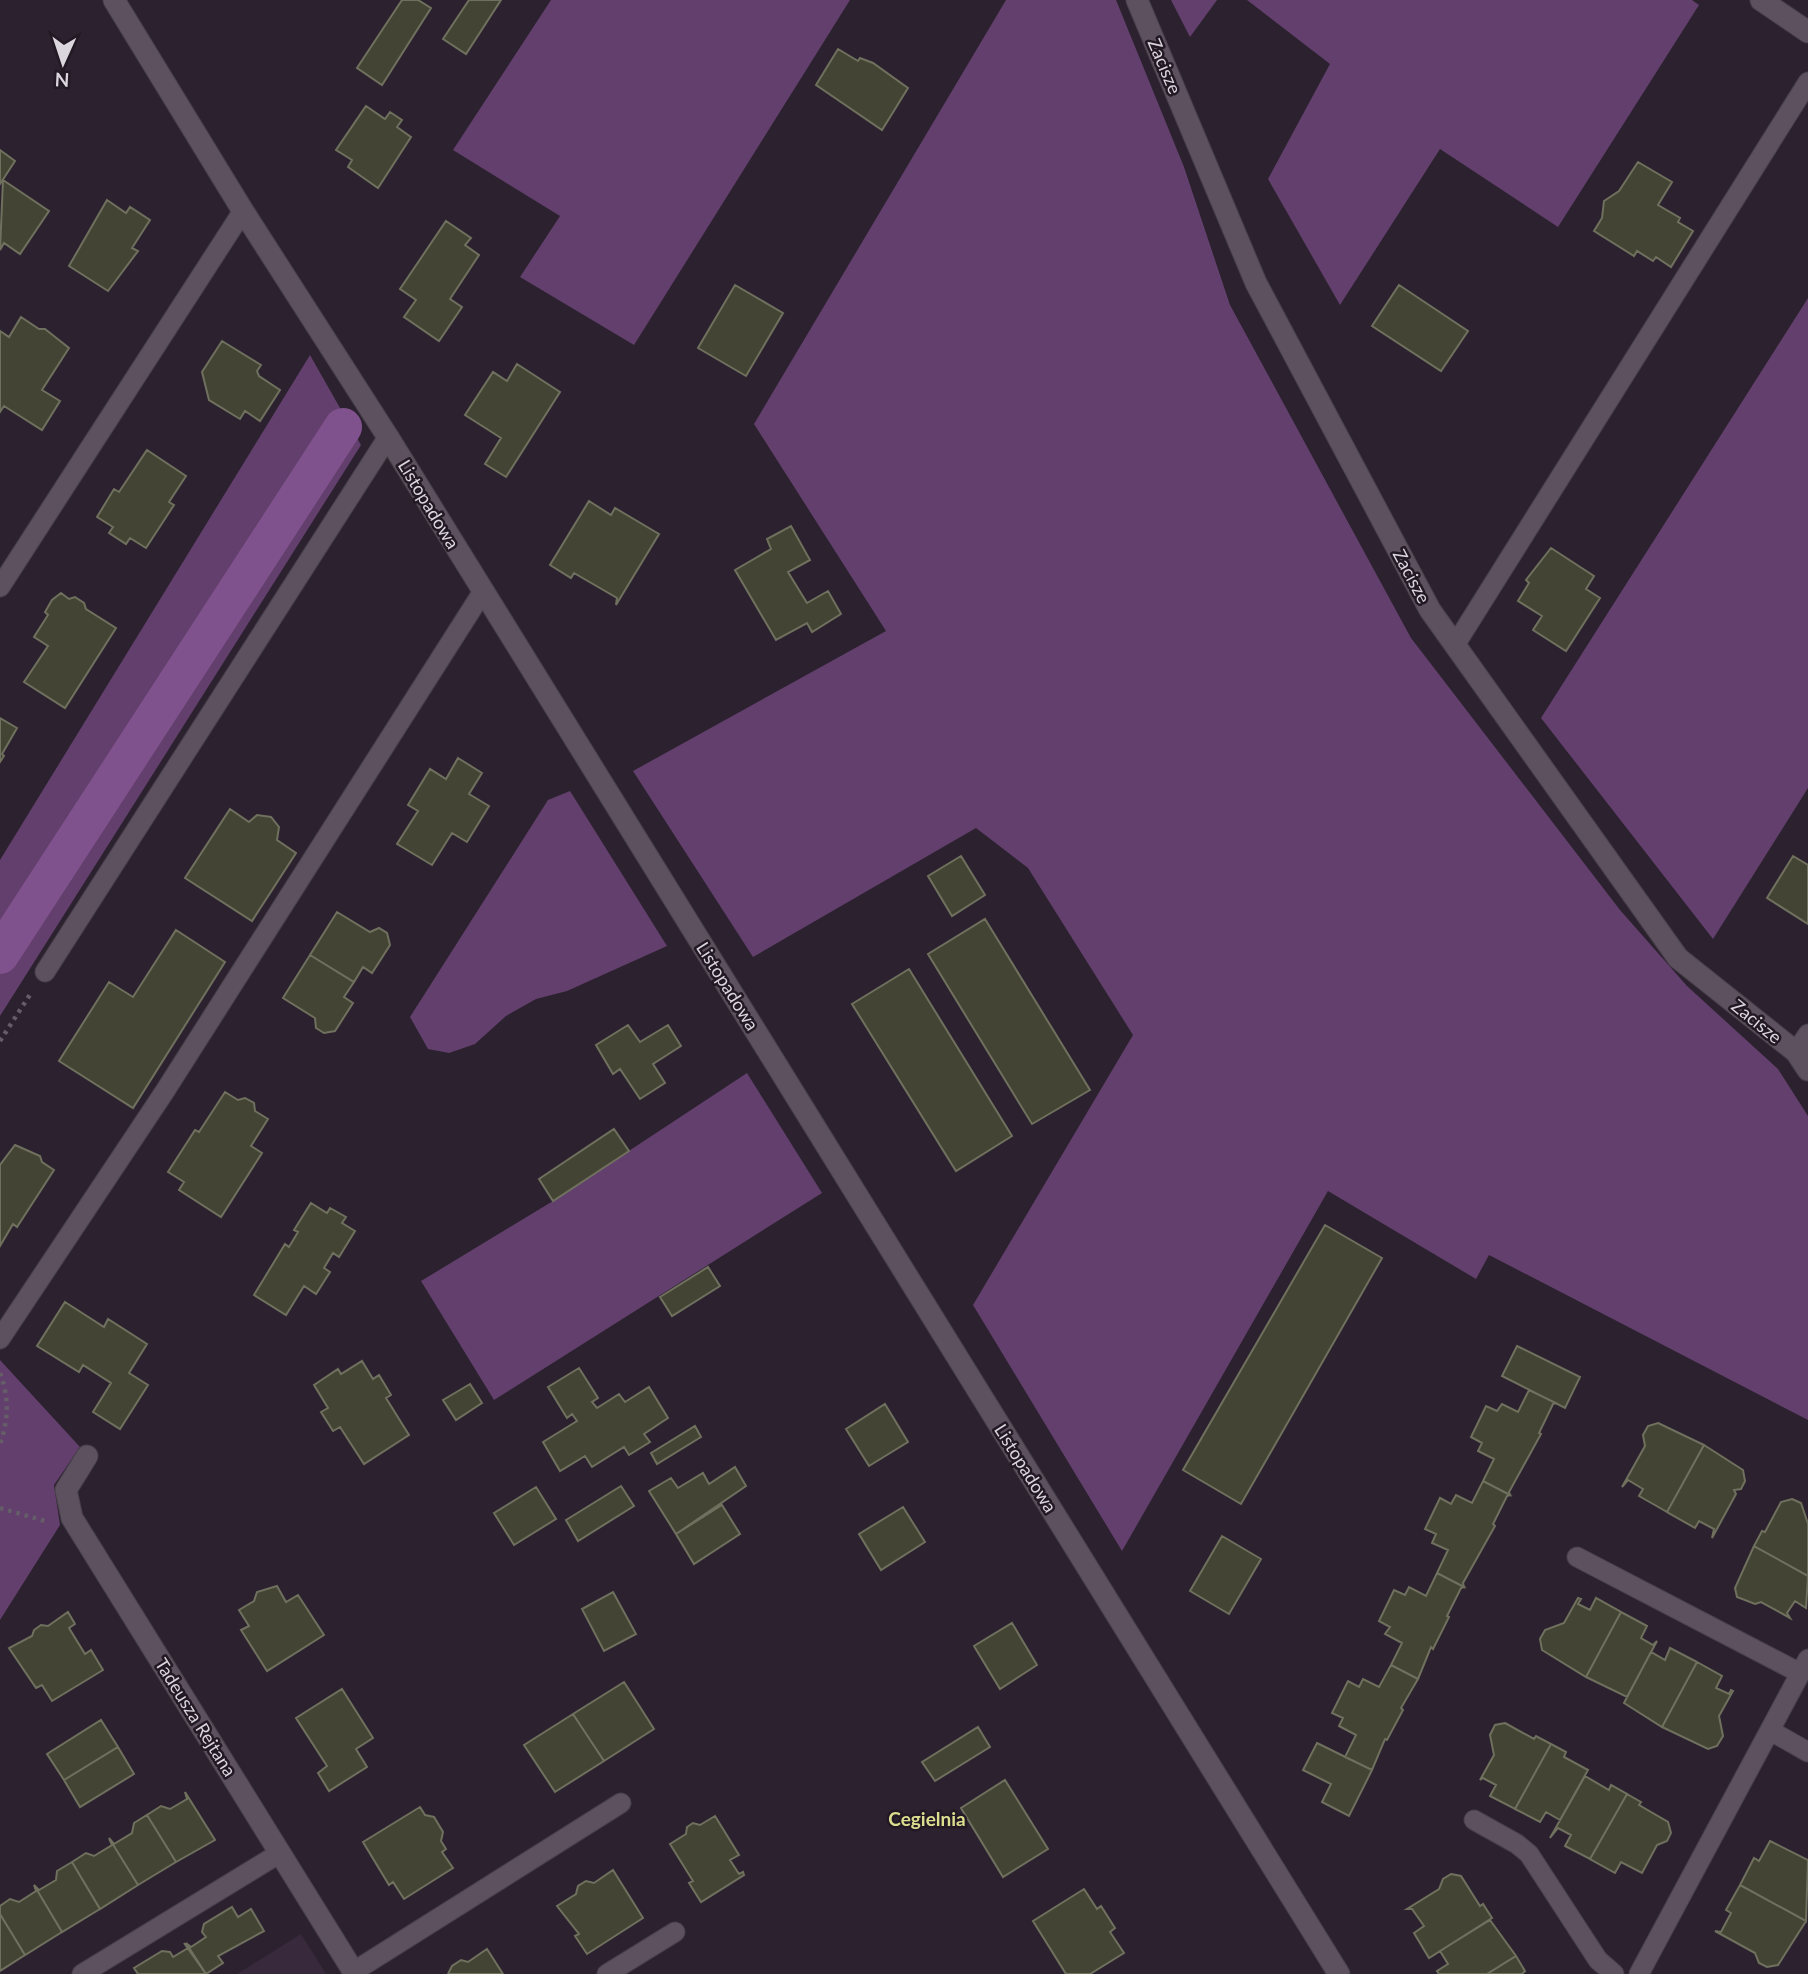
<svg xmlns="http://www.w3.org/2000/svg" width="1808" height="1974" viewBox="0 0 1808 1974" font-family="Lato,sans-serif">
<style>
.built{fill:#382a3c}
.green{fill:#623f6c}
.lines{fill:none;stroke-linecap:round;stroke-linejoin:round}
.canal{stroke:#80528d;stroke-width:38}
.building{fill:#434433;stroke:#6f705e;stroke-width:2}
.lane-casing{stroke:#48404a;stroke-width:21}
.street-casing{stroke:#48404a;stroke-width:23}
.path{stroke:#655d68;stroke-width:4.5;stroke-dasharray:3.5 5;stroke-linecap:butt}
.lane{stroke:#5d5160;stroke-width:19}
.street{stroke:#5d5160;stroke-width:21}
.labels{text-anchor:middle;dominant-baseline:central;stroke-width:5;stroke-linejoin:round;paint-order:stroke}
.street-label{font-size:18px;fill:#dbd5dd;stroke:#221925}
.neighbourhood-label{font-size:19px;font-weight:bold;fill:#dcdd8f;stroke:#221925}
</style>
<rect width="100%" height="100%" fill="#2c222f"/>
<path class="built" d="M301 1934 326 1974H237Z"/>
<path class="green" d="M551 0H850L634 345 520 277 560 216 453 150Z
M1006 0H1116L1184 167 1230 305 1411 638 1620 910 1687 986 1778 1069 1808 1116V1420L1489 1255 1476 1279 1328 1191 1122 1551 973 1305 1133 1035 1028 868 976 828 753 957 633 771 886 631 754 424Z
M1171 0H1217L1190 37Z
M1247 0H1692L1699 5 1558 227 1440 149 1340 305 1268 179 1330 64Z
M1808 298V788L1713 939 1541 718Z
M310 355 361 445 0 1016V860Z
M570 791 667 946 567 991 536 999 506 1016 475 1044 449 1053 428 1049 410 1017 548 800Z
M747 1073 822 1193 494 1400 421 1281 553 1201Z
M0 1360 80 1447 54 1485 60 1525 0 1620Z"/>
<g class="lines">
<path class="canal" d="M0 955 343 427"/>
</g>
<path class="building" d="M402 0H418L431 8 382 85 357 68Z
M469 0H501L466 54 443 39Z
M838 49 858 61 860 58 873 63 908 88 882 130 816 85Z
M366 106 385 119 390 112 402 120 397 127 411 137 378 188 348 167 352 160 336 150Z
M0 150 15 161 0 184Z
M1638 162 1672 182 1658 205 1680 218 1678 222 1693 231 1671 267 1656 257 1653 261 1637 251 1634 256 1594 231 1602 218 1604 201 1619 191Z
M3 180 49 211 20 254 4 243 0 250Z
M107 200 126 213 130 207 150 220 132 248 138 251 108 291 69 266Z
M446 221 471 238 465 245 479 255 450 299 462 307 439 341 404 317 416 300 400 289Z
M735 285 783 313 746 376 698 348Z
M1399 285 1468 331 1441 371 1372 326Z
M21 317 39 329H45L69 348 42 390 60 401 42 430 4 406 0 412V331L9 337Z
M222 341 261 365 257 371 259 376 280 390 260 421 245 411 240 419 209 400 202 372Z
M517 364 560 392 506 477 485 464 501 438 465 415 493 372 507 381Z
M147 450 186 476 169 502 174 505 146 548 130 538 126 544 109 533 113 527 97 517 114 489 119 492Z
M589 501 611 515 615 508 659 534 616 605 617 598 574 573 571 578 550 565Z
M791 526 810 560 788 572 807 603 828 591 841 614 812 632 807 623 776 640 735 570 771 549 767 539Z
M1551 548 1594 576 1586 589 1600 598 1566 651 1533 630 1542 616 1518 601 1529 583 1526 580Z
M61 593 69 599 75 597 84 603 86 609 116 628 65 708 24 682 48 646 34 637 48 615 45 612 52 600Z
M0 718 17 728 2 754 4 756 0 762Z
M458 758 482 773 469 794 489 806 467 842 452 833 432 865 397 844 418 811 408 805 430 769 446 779Z
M230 809 249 822 257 815 271 817 279 827 277 840 296 853 252 921 185 878Z
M961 856 985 895 952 916 928 876Z
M1793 856 1808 865V924L1767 898Z
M337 912 370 932 379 928 387 933 390 945 372 973 363 967 354 982 310 955Z
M985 919 1090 1090 1032 1124 928 954Z
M176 930 225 962 133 1108 59 1061 109 982 133 997Z
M310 955 354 982 344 997 353 1003 335 1031 324 1033 316 1028 315 1018 283 998Z
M909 969 1012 1136 956 1171 852 1004Z
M628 1025 640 1042 668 1025 681 1046 653 1064 665 1083 640 1099 620 1069 613 1074 596 1045Z
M225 1092 238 1100 245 1098 254 1103 255 1111 268 1119 251 1146 262 1153 221 1217 179 1190 184 1182 168 1172 195 1130 199 1132Z
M614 1129 629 1151 553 1201 539 1179Z
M15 1145 40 1156 42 1162 54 1170 17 1227 13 1224 0 1246V1165Z
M311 1203 327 1213 330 1208 346 1217 342 1223 355 1231 339 1257 333 1253 324 1268 330 1272 316 1294 304 1286 286 1315 254 1295 285 1244 289 1247 298 1232 294 1230Z
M1325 1225 1382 1258 1241 1504 1183 1470Z
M708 1267 720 1286 672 1316 660 1297Z
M65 1302 104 1327 108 1319 147 1344 129 1373 148 1385 120 1429 93 1412 111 1383 83 1365 79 1372 37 1346Z
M1517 1346 1580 1377 1565 1408 1502 1376Z
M362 1361 373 1379 379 1375 391 1395 386 1398 409 1435 364 1464 340 1427 333 1431 321 1412 328 1408 314 1385 338 1369 341 1374Z
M579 1368 598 1398 592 1402 597 1408 619 1394 625 1402 649 1387 668 1418 644 1434 650 1442 629 1455 624 1447 592 1467 585 1456 560 1471 543 1442 577 1421 572 1414 567 1418 548 1387Z
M470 1384 482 1403 456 1420 443 1400Z
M1529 1390 1556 1403 1553 1404 1539 1433 1541 1434 1509 1492 1510 1495 1483 1481 1494 1459 1478 1451 1482 1443 1471 1437 1486 1406 1497 1411 1502 1404 1518 1412Z
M885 1404 908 1442 869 1466 846 1429Z
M1658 1423 1704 1445 1667 1512 1639 1496 1643 1489 1628 1480 1622 1487 1645 1446 1643 1435 1648 1426Z
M695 1426 701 1437 657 1464 651 1453Z
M1704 1445 1743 1470 1745 1481 1741 1489 1734 1490 1736 1494 1712 1538 1714 1529 1699 1521 1695 1528 1667 1512Z
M735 1467 746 1486 676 1534 649 1491 671 1478 678 1488 703 1473 709 1484Z
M1483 1481 1510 1495 1507 1496 1493 1524 1495 1526 1463 1583 1464 1587 1437 1573 1448 1550 1432 1543 1436 1534 1425 1529 1440 1498 1451 1504 1456 1495 1472 1503Z
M621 1486 634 1506 578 1541 566 1520Z
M536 1487 556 1519 514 1545 494 1513Z
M1792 1499 1801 1503 1808 1524V1576L1754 1546 1762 1531 1765 1532 1781 1502Z
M722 1505 740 1534 694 1564 676 1534Z
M903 1507 925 1542 881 1570 859 1534Z
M1222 1536 1261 1559 1229 1614 1190 1591Z
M1754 1546 1808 1576 1806 1608 1795 1601 1787 1613 1790 1618 1761 1602 1755 1604 1737 1597 1735 1588Z
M1437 1573 1464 1587 1461 1588 1447 1616 1449 1617 1433 1649 1431 1647 1418 1679 1391 1665 1402 1643 1385 1634 1390 1627 1379 1621 1394 1590 1405 1595 1409 1587 1426 1596Z
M277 1586 286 1602 298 1595 324 1635 267 1671 241 1630 249 1626 239 1610 254 1601 257 1592Z
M613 1592 636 1634 604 1651 582 1609Z
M1578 1598 1581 1599 1578 1604 1590 1610 1596 1598 1621 1612 1586 1677 1542 1650 1540 1639 1545 1630 1564 1623Z
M68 1612 75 1624 69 1628 85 1654 91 1650 103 1670 52 1701 42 1685 36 1688 9 1648 32 1636 34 1630 41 1625 48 1626Z
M1621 1612 1647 1626 1641 1638 1653 1645 1657 1641 1627 1697 1586 1677Z
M1012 1623 1037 1665 1000 1689 974 1646Z
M1670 1648 1697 1662 1662 1727 1624 1703 1651 1652 1665 1660Z
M1697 1662 1722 1676 1716 1688 1729 1694 1731 1690 1733 1691 1719 1716 1723 1736 1717 1746 1708 1749 1662 1727Z
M1391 1665 1418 1679 1401 1708 1403 1710 1387 1740 1385 1739 1372 1770 1345 1757 1356 1735 1339 1726 1343 1718 1332 1713 1348 1681 1359 1687 1363 1679 1379 1687Z
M624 1682 654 1729 604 1761 573 1714Z
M342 1689 373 1738 356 1749 367 1767 329 1791 318 1773 327 1766 296 1718Z
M573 1714 604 1761 555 1792 524 1745Z
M101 1720 118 1747 64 1780 47 1754Z
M1505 1723 1534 1739 1536 1736 1551 1744 1515 1809 1490 1796 1496 1785 1483 1778 1480 1780 1494 1755 1490 1735 1495 1725Z
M978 1727 990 1747 935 1781 922 1762Z
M1317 1743 1372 1770 1349 1816 1322 1802 1331 1784 1303 1770Z
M1551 1744 1566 1752 1564 1757 1588 1770 1560 1820 1546 1812 1540 1822 1515 1809Z
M118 1747 134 1774 80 1807 64 1780Z
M1585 1776 1609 1790 1611 1785 1627 1794 1590 1859 1565 1846 1571 1835 1558 1828 1550 1838Z
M1005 1780 1048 1849 1003 1877 961 1808Z
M185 1792 215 1840 176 1862 147 1815 161 1806 170 1809 187 1799Z
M1627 1794 1641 1802 1639 1805 1668 1822 1671 1833 1667 1841 1657 1845 1642 1873 1621 1862 1615 1873 1590 1859Z
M420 1807 425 1815 434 1817 443 1832 441 1841 446 1849 442 1852 453 1868 404 1899 393 1882 389 1885 363 1842Z
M147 1815 176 1862 138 1885 109 1838 114 1844 132 1833 134 1823Z
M715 1816 739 1855 730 1860 739 1874 743 1872 744 1875 701 1902 689 1883 693 1881 670 1844 686 1834 687 1827 693 1823 700 1825Z
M109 1838 138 1885 100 1909 72 1862 86 1853 94 1856 112 1845Z
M1770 1841 1808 1860 1806 1921 1740 1885 1754 1858 1759 1861Z
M72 1862 100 1909 62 1932 34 1885 39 1890 56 1880 57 1871Z
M613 1870 643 1918 587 1954 575 1936 579 1934 557 1906 576 1894 578 1886 586 1881 594 1883Z
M1451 1874 1461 1876 1480 1906 1483 1904 1492 1918 1429 1958 1414 1933 1424 1926 1412 1909H1407L1439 1889 1443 1879Z
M34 1885 62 1932 25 1955 0 1914V1906L10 1899 19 1902 36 1891Z
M1740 1885 1806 1921 1778 1965 1767 1967 1759 1963 1755 1953 1715 1931 1721 1932 1731 1913 1726 1910Z
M1084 1889 1097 1909 1101 1906 1115 1928 1110 1932 1124 1953 1090 1974H1066L1033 1921Z
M232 1907 238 1917 251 1909 264 1931 218 1956 223 1963 206 1974 186 1943 191 1947 206 1937 202 1932 204 1924Z
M0 1914 25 1955 0 1971Z
M1490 1920 1516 1956 1487 1974H1439L1437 1971 1448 1964 1440 1951Z
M184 1943 206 1974H138L134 1968 162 1951 170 1952 173 1957 188 1948Z
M487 1949 503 1974H448L452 1966 461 1960 468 1962Z
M1516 1956 1525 1971 1522 1974H1487Z"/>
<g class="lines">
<g class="lane-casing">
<path id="lane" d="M0 587 243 211
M1455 645 1808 82
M45 972 388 437
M1796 1052 1808 1034
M0 1339 165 1091 482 593
M1577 1557 1800 1673
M1771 1731 1808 1752
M1474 1820 1517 1844 1529 1854 1598 1960 1614 1974
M353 1972 621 1803
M82 1974 280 1853
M607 1974 675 1932
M1639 1974 1808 1659"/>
</g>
<g class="street-casing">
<path id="street" d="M114 0 243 211 388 437 1339 1974
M1137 0 1256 283 1430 610 1678 958 1796 1052 1808 1070
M1761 0 1808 32
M87 1456 66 1490 72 1518 355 1974"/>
</g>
<path class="path" d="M0 1041 31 993
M0 1373C9 1398 9 1418 0 1444
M0 1508 45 1521"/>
<use href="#lane" class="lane"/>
<use href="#street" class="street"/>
</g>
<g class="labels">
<g class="street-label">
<text transform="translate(1165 66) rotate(67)">Zacisze</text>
<text transform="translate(429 504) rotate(59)">Listopadowa</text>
<text transform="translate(1412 576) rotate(62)">Zacisze</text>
<text transform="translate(728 986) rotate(58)">Listopadowa</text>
<text transform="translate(1757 1021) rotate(39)">Zacisze</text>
<text transform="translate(1026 1468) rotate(58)">Listopadowa</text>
<text transform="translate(196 1717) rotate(58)">Tadeusza Rejtana</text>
</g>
<g class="neighbourhood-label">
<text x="927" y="1818">Cegielnia</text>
</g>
</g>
<g transform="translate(63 63) rotate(183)" stroke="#221925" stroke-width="5" paint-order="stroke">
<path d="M0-5L12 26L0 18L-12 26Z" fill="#dbd5dd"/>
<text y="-10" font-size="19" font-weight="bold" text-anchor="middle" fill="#dbd5dd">N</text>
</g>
</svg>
